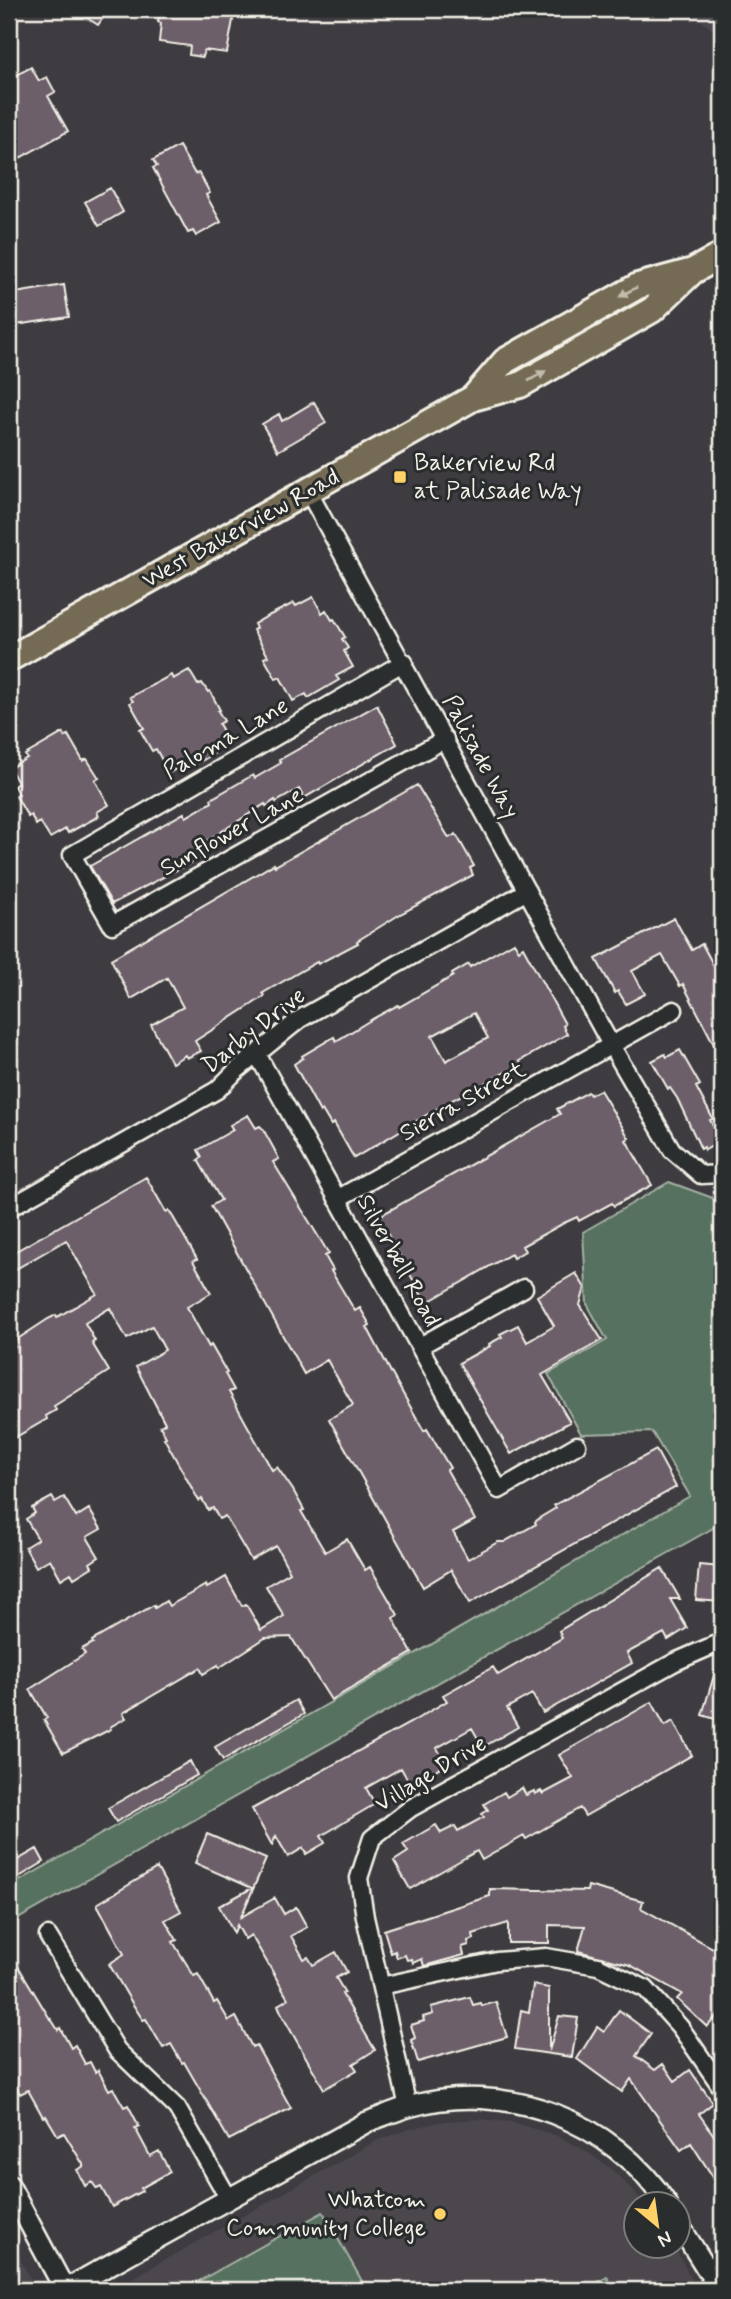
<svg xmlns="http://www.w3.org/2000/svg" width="731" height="2299" viewBox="0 0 731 2299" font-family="Mynerve,sans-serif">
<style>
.built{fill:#4c464d}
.green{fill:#567160;stroke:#a5b1a4;stroke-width:2}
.building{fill:#6d5e6a;stroke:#f4f1e8;stroke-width:2;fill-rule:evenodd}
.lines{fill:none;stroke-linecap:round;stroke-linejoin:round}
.minor-casing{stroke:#f4f1e8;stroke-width:21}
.tertiary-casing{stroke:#f4f1e8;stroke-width:24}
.primary-casing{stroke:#f4f1e8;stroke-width:30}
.minor{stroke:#2a2d2e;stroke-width:16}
.tertiary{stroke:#2a2d2e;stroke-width:19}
.primary{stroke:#746b52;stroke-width:24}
.oneway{fill:#c1bbac}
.poi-dot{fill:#ffd166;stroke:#2a2d2e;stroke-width:2.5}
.labels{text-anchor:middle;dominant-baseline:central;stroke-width:6;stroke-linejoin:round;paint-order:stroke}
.poi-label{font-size:24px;fill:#f4f1e8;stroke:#2a2d2e;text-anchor:start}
.street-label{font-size:24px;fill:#f4f1e8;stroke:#2a2d2e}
</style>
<rect width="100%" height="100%" fill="#3e3c40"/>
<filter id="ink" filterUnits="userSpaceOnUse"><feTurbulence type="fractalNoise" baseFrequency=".0143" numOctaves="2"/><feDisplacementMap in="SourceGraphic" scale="14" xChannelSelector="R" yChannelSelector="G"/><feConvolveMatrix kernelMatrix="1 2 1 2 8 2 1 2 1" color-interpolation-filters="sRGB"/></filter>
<g filter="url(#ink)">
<path class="built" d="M686 9H722V30L717 33Z
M479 2119 511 2122 555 2135 581 2148 610 2168 646 2204H636V2246L674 2247 698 2290H111L378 2140 409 2129 445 2121Z
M9 2237 29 2276 37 2290H9Z"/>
<path class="green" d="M669 1182 713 1198 722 1214V1523L9 1924V1887L690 1496 652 1432 581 1434 548 1374 607 1340 587 1304 583 1232Z
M323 2212 367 2290H183Z
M607 2277 615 2290H584Z"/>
<path class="building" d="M73 9H109L98 25Z
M160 9H235L227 53 204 50 203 57 189 55 190 46 159 42 161 23 158 22Z
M31 67 39 81 47 77 55 92 48 96 68 131 9 164V79Z
M179 146 195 174 199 173 210 193 206 195 221 222 196 236 193 231 188 233 153 168 157 166 153 160Z
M110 188 123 212 99 226 85 202Z
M64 285 69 317 9 326V294Z
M314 402 326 423 278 451 262 424 279 414 282 421Z
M313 597 322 613 326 610 332 620 334 619 345 637 342 639 348 648 344 651 353 667 336 676 339 680 308 698 306 694 293 701 280 677 276 679 264 658 268 656 253 630 256 628 254 624 266 617 294 603 296 606Z
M189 670 198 685 202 683 208 692 210 691 220 710 218 711 224 721 219 724 228 740 212 749 215 753 184 771 181 766 169 773 156 749 152 751 140 730 144 728 130 703 133 701 130 697 171 675 173 679Z
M377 705 397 744 304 798 299 789 276 802 275 800 266 806 265 804 200 845 205 855 112 904 90 866 184 813 186 817 212 802 211 799 253 775 255 778 281 763 279 760Z
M63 733 65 737 68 735 83 761 87 759 99 778 95 780 109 805 97 812 99 816 68 833 66 829 50 838 40 822 36 825 31 815 28 817 16 796 19 795 14 786 18 783 10 768 27 758 25 755Z
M417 785 449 838 456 834 474 866 470 868 473 875 402 913 357 941 358 943 318 964 317 962 263 993 265 996 195 1041 201 1051 187 1058 185 1055 172 1063 151 1025 183 1007 167 978 131 999 111 959 274 864 275 866Z
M674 918 692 950 702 944 722 981V1060L683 984 680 986 662 955 632 971 645 994 626 1004 618 991 615 993 596 959Z
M514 942 519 950 523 947 565 1024 563 1026 567 1034 520 1061 521 1064 450 1101 354 1158 334 1123 331 1125 322 1110 320 1112 294 1064 303 1058 302 1056 334 1037 336 1041 374 1018 398 1005 399 1007 453 976 452 974 469 964 470 967ZM474 1013 488 1038 446 1061 432 1036Z
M680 1050 700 1085 696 1087 713 1119 710 1120 721 1141 705 1150 704 1147 701 1149 677 1098 670 1088 668 1089 652 1061 665 1054 667 1057Z
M600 1090 629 1138 626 1140 652 1185 614 1206 612 1203 579 1221 577 1217 564 1223 522 1246 525 1251 513 1258 511 1254 426 1303 378 1217 560 1114 557 1109 588 1092 590 1095Z
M248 1115 256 1128 260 1126 263 1129 274 1149 279 1159 273 1162 329 1254 325 1256 333 1270 331 1271 355 1311 360 1308 370 1325 367 1327 393 1376 424 1431 427 1429 450 1468 447 1470 475 1520 453 1532 468 1559 498 1542H504L536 1524 535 1522 541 1517 556 1508 554 1505 656 1450 676 1487 470 1603 451 1570 423 1587 329 1419 353 1405 327 1360 304 1374 211 1206 221 1200 198 1160 202 1157 198 1150 233 1130 230 1125Z
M146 1177 166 1212 169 1210 197 1259 193 1261 211 1293 187 1307 209 1347 211 1345 227 1373 225 1374 234 1390 229 1392 272 1470 277 1467 293 1490 304 1510 301 1511 325 1552 347 1539 365 1570 370 1567 398 1615 393 1618 412 1653 331 1700 291 1637 265 1638 219 1668 218 1665 203 1674 200 1668 123 1713 126 1718 110 1727 111 1729 63 1753 44 1720 47 1718 30 1689 85 1654 82 1649 93 1643 92 1641 154 1605 155 1608 166 1601 169 1606 206 1585 207 1588 226 1577 242 1606 246 1604 261 1630 284 1616 266 1586 290 1572 276 1546 251 1560 225 1516 219 1519 213 1508 208 1510 202 1499 199 1501 164 1438 166 1437 160 1426 165 1423 136 1367 165 1350 152 1326 127 1339 110 1308 85 1323 95 1341 92 1343 109 1371 54 1406 56 1410 46 1416 47 1419 9 1441V1351L16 1347 13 1342 48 1319 56 1315 57 1317 97 1294 66 1240 9 1273V1255Z
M576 1273 585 1288 580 1305 602 1340 542 1375 570 1422 511 1454 459 1363 490 1346 489 1344 502 1337 500 1334 518 1325 527 1342 554 1326 537 1296Z
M52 1497 55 1502 64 1497 76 1517 89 1509 101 1529 87 1537 99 1557 90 1563 92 1567 74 1578 71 1573 61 1579 50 1559 36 1567 25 1547 38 1539 26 1519 35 1513 32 1508Z
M699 1565 722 1567V1602L696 1600Z
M662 1568 680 1599H670L687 1628 668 1640 664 1633 627 1653 632 1663 543 1713 532 1694 507 1708 518 1727 483 1747 472 1728 437 1748 446 1764 410 1784 401 1768 366 1788 375 1804 321 1836 325 1843 306 1854 303 1848 288 1857 276 1836 272 1845 252 1809 410 1723 447 1701 443 1695 493 1667 498 1675 562 1638 559 1631Z
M719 1659 722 1660V1721L702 1715Z
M296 1700 304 1714 223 1760 215 1747Z
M652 1702 665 1726 673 1721 692 1755 585 1816 580 1808 526 1839 524 1836 482 1860 477 1851 410 1889 394 1861 408 1852 403 1844 436 1825 441 1833 455 1826 458 1831 484 1817 482 1814 488 1810 484 1804 504 1792 507 1797 522 1788 526 1795 534 1791 535 1794 541 1791 543 1794 573 1778 559 1755Z
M190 1761 197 1775 116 1822 108 1808Z
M207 1834 266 1859 241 1917 275 1898 284 1914 296 1907 307 1927 291 1936 304 1959 308 1957 313 1965 336 1952 347 1972 336 1978 345 1993 342 1994 375 2050 353 2064 357 2070 324 2089 283 2017 278 2005 288 1999 271 1969 251 1935 245 1939 237 1925 234 1933 219 1906 252 1888 195 1863Z
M37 1849 44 1862 9 1883V1865Z
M157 1868 181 1911 165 1920 177 1940 173 1942 194 1976 198 1974 214 2003 217 2001 229 2021 236 2017 252 2047 256 2045 291 2108 229 2140 184 2062 182 2063 171 2044 163 2048 146 2019 143 2020 132 2003 109 1964 124 1954 97 1904Z
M588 1886 643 1901 641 1908 713 1948 722 1939V2010L707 2027 677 1999 682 1994 630 1965 578 1951 585 1926 549 1925V1943H508V1923L473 1934 474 1939 468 1941 469 1945 462 1947 464 1955 424 1966 422 1959 413 1963 412 1959 407 1960 405 1955 397 1958 395 1951 391 1953 384 1930 490 1896V1889L587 1891Z
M9 1951 50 2019H51L58 2030 60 2028 71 2048 75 2045 85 2064 90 2062 95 2072 98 2070 109 2090 113 2088 124 2107 128 2105 139 2126 135 2128 150 2156 159 2151 170 2172 141 2188 142 2191 112 2207 101 2187 97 2189 92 2182 85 2186 77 2170 84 2166 64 2133 58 2136 46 2116 43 2117 28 2090 20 2094 9 2072Z
M533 1985 549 1988V2051L559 2016 578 2018 572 2057 515 2049 521 2010 529 2012Z
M470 1997 473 2005 481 2003 482 2006 496 2002 507 2037 418 2062 411 2040 415 2038 411 2025 424 2021 423 2017 433 2014 431 2007Z
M619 2010 651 2034 636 2056 655 2070 663 2064 675 2081 690 2070 713 2103 699 2114 722 2147V2191L691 2143 681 2150 631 2079 622 2092 577 2059 597 2027 604 2032Z"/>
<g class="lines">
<g class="minor-casing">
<path id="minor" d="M308 491 611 1045 672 1150 701 1175 722 1174
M404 662 72 855 112 925 445 739
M257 1054 499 1490 577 1445
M337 1199 674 1010
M9 1208 217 1090 237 1070 300 1019 527 891
M420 1346 524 1288
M48 1936 117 2050 177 2108 229 2199
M381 1986 497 1961 546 1957 598 1966 646 1989 680 2027 722 2088
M408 2107 365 1917 359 1878 372 1838 411 1808 675 1662 714 1645 722 1644"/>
</g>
<g class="tertiary-casing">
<path id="tertiary" d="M9 2185 65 2290
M678 2223 720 2290
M64 2290 367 2122C381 2117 394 2111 408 2107 505 2079 612 2120 667 2204"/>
</g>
<g class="primary-casing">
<path id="primary" d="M473 398 505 361 638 286 693 271 722 255
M9 659 473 398 520 385 652 310 693 271"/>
</g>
<use href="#minor" class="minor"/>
<use href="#tertiary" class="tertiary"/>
<use href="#primary" class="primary"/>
</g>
<defs><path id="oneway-solid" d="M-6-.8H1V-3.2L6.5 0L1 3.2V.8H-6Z" transform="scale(1.75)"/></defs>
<g class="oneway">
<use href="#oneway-solid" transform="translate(628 292) rotate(151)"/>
<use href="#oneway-solid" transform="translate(537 376) rotate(-30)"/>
</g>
</g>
<g class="poi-dot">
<rect x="393" y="470" width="14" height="14" rx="3.5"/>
<circle cx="440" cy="2214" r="7"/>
</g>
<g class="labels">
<g class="poi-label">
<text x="414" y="463">Bakerview Rd<tspan x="414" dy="28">at Palisade Way</tspan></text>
<text x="426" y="2200" text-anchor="end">Whatcom<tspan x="426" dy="28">Community College</tspan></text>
</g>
<g class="street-label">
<text transform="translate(241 529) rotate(-29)">West Bakerview Road</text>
<text transform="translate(226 739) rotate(-30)">Paloma Lane</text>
<text transform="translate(480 757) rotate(62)">Palisade Way</text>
<text transform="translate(232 832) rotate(-29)">Sunflower Lane</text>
<text transform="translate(254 1031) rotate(-38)">Darby Drive</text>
<text transform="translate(463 1102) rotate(-29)">Sierra Street</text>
<text transform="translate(398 1261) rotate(61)">Silverbell Road</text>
<text transform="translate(431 1774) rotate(-31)">Village Drive</text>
</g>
</g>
<rect width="731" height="2299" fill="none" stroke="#2a2d2e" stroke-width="35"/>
<rect x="18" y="18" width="696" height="2264" fill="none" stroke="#f4f1e8" stroke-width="2.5" filter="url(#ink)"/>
<g transform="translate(657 2225) rotate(151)"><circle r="33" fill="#2a2d2e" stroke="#7b7b78" stroke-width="2"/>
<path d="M0-5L12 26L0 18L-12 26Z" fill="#ffd166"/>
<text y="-10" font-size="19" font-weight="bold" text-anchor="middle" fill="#f4f1e8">N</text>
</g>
</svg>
